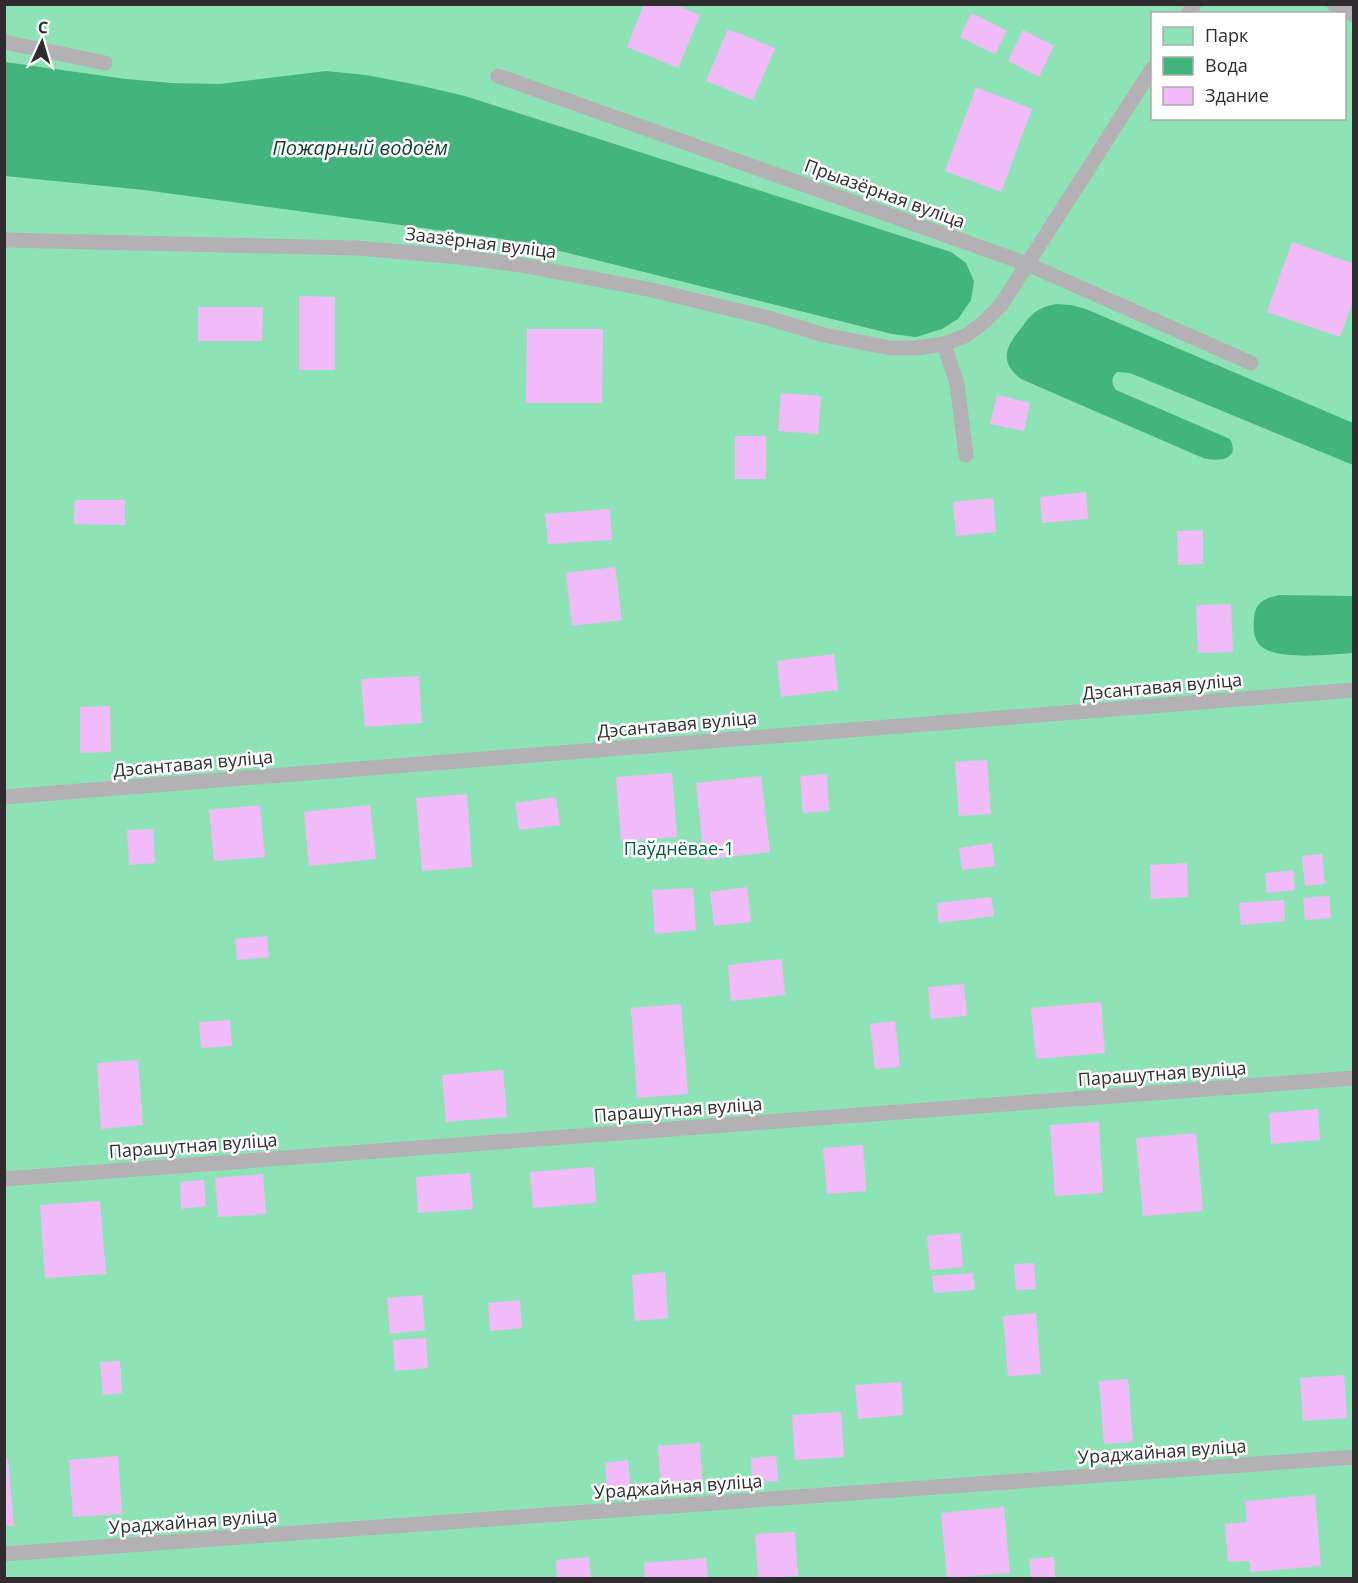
<svg xmlns="http://www.w3.org/2000/svg" width="1358" height="1583" viewBox="0 0 1358 1583" font-family="'Open Sans',sans-serif">
<style>
.green{fill:#8ee3b6;fill-rule:evenodd}
.water{fill:#44b47f}
.building{fill:#f1bbfa}
.lines{fill:none;stroke-linecap:round;stroke-linejoin:round}
.service{stroke:#b3b1b3;stroke-width:15}
.labels{text-anchor:middle;dominant-baseline:central;stroke-width:5;stroke-linejoin:round;paint-order:stroke}
.street-label{font-size:18px;fill:#2e2c2e;stroke:#fff}
.park-label{font-size:18px;fill:#015c3a;stroke:#fff}
.water-label{font-size:20px;font-style:italic;fill:#0c3c27;stroke:#fff}
</style>
<rect width="100%" height="100%" fill="#f3eff4"/>
<path class="green" d="M5 5H1353V1578H5ZM1152 14H1344V118H1152Z"/>
<path class="water" d="M5 62 126 79 172 83 220 84 326 71 366 75 413 84 465 96 951 252 966 263 974 281 971 300 958 319 942 329 916 337 892 334 564 252 496 238 144 190 5 176Z
M1056 304 1071 305 1086 309 1353 423V465L1130 373 1117 372C1111 378 1111 383 1116 390L1230 439C1241 460 1218 462 1203 458L1021 379C998 361 1006 347 1022 327 1027 320 1033 312 1042 308 1046 306 1051 305 1056 304Z
M1279 595 1353 596V653C1332 654 1279 661 1262 647 1253 640 1253 628 1254 618 1255 602 1266 598 1279 595Z"/>
<path class="building" d="M644 4H674L700 15 678 68 627 47Z
M971 13 1007 31 995 54 960 37Z
M728 29 775 48 753 100 706 81Z
M1023 30 1054 46 1039 77 1008 61Z
M976 87 1032 109 1001 192 945 171Z
M1292 242 1354 264V298L1340 337 1267 312Z
M299 296 335 297V370H299Z
M198 307H263L262 341H198Z
M527 329H603L602 403H526Z
M781 393 821 396 818 434 778 431Z
M997 395 1030 403 1024 431 990 424Z
M735 436H766V479H735Z
M1086 492 1088 519 1042 523 1040 497Z
M993 498 996 532 956 536 953 502Z
M75 500H125V525L74 524Z
M610 509 612 540 548 544 545 514Z
M1203 530V564L1178 565 1177 531Z
M615 567 622 620 572 626 566 573Z
M1231 604 1233 652 1198 653 1196 605Z
M834 654 838 690 781 697 777 661Z
M419 676 422 723 365 727 361 679Z
M110 706 111 752 80 753V707Z
M987 760 991 814 959 816 955 762Z
M672 773 677 837 621 841 616 777Z
M827 774 829 811 803 813 800 776Z
M761 776 770 852 704 860 696 783Z
M467 794 472 867 422 871 416 798Z
M556 797 560 825 519 830 515 803Z
M260 805 265 857 214 861 209 810Z
M370 805 376 859 309 866 304 812Z
M153 829 155 863 129 865 127 830Z
M992 843 995 866 962 870 959 848Z
M1322 854 1325 884 1305 886 1302 856Z
M1187 863 1188 897 1151 899 1150 865Z
M1293 870 1295 890 1267 893 1265 873Z
M747 887 751 922 714 926 710 892Z
M693 888 696 930 655 934 652 890Z
M1329 896 1331 918 1305 920 1303 898Z
M991 897 994 916 939 923 937 903Z
M1284 900 1285 921 1241 925 1239 903Z
M267 936 269 957 237 960 235 939Z
M782 959 785 995 731 1001 728 965Z
M964 984 967 1016 931 1019 928 987Z
M1101 1002 1105 1053 1036 1059 1031 1008Z
M681 1004 688 1094 637 1098 631 1008Z
M230 1020 232 1046 201 1048 199 1022Z
M895 1021 900 1067 875 1069 870 1024Z
M138 1060 143 1125 101 1129 97 1063Z
M503 1070 507 1117 446 1122 442 1075Z
M1318 1109 1320 1140 1271 1144 1269 1113Z
M1099 1122 1103 1193 1055 1196 1050 1125Z
M1196 1133 1203 1211 1143 1216 1136 1138Z
M863 1145 866 1191 827 1194 823 1148Z
M594 1167 596 1203 533 1208 530 1172Z
M470 1173 473 1209 418 1213 416 1177Z
M263 1174 266 1214 218 1217 215 1178Z
M204 1180 206 1206 181 1209 180 1182Z
M100 1201 106 1274 45 1278 40 1205Z
M960 1233 963 1267 930 1270 927 1236Z
M1034 1263 1036 1289 1016 1290 1014 1264Z
M665 1272 668 1318 635 1321 632 1275Z
M973 1273 975 1290 934 1293 932 1276Z
M422 1295 425 1330 390 1334 387 1298Z
M520 1300 522 1328 490 1331 488 1303Z
M1036 1313 1041 1374 1008 1376 1003 1316Z
M426 1338 428 1368 395 1371 393 1340Z
M120 1361 122 1393 103 1395 100 1362Z
M1344 1375 1347 1418 1303 1421 1300 1378Z
M1128 1379 1133 1442 1104 1444 1099 1381Z
M901 1382 903 1415 858 1419 855 1385Z
M841 1412 844 1457 795 1460 792 1415Z
M700 1443 703 1489 661 1492 658 1446Z
M118 1456 122 1514 73 1517 69 1460Z
M776 1456 778 1481 752 1483 751 1458Z
M4 1458H8L14 1526H4Z
M628 1460 631 1492 608 1494 605 1463Z
M1315 1495 1321 1566 1250 1572V1561L1228 1562 1225 1524 1247 1522 1245 1501Z
M1004 1507 1010 1573 947 1578 941 1513Z
M795 1532 798 1576 758 1578 755 1534Z
M589 1557 591 1578H557L556 1560Z
M1054 1557 1055 1578H1031L1029 1559Z
M706 1558 708 1578H645L644 1563Z"/>
<g class="lines">
<path class="service" d="M1334 4 1354 15
M1188 14 1194 4
M4 42 105 63
M498 76 1027 264 1251 363
M4 240 357 248 460 257 521 265 652 290 768 318 824 335 890 348H917L944 344 965 336 983 323 1001 305 1152 69
M944 344 957 384 966 455
M4 797 1354 690
M4 1179 1354 1078
M4 1554 1354 1457"/>
</g>
<g class="labels">
<g class="street-label">
<text transform="translate(885 193) rotate(20)">Прыазёрная вуліца</text>
<text transform="translate(481 242) rotate(7)">Заазёрная вуліца</text>
<text transform="translate(1162 686) rotate(-5)">Дэсантавая вуліца</text>
<text transform="translate(677 724) rotate(-5)">Дэсантавая вуліца</text>
<text transform="translate(193 763) rotate(-5)">Дэсантавая вуліца</text>
<text transform="translate(1162 1073) rotate(-4)">Парашутная вуліца</text>
<text transform="translate(678 1109) rotate(-4)">Парашутная вуліца</text>
<text transform="translate(193 1145) rotate(-4)">Парашутная вуліца</text>
<text transform="translate(1162 1451) rotate(-4)">Ураджайная вуліца</text>
<text transform="translate(678 1486) rotate(-4)">Ураджайная вуліца</text>
<text transform="translate(193 1521) rotate(-4)">Ураджайная вуліца</text>
</g>
<g class="park-label">
<text x="679" y="848">Паўднёвае-1</text>
</g>
<g class="water-label">
<text x="360" y="147">Пожарный водоём</text>
</g>
</g>
<rect width="1358" height="1583" fill="none" stroke="#2e2c2e" stroke-width="12"/>
<rect x="1151" y="12" width="195" height="108" fill="#ffffff" stroke="#ababab" stroke-width="1.5"/>
<rect x="1163" y="27" width="30" height="18" fill="#8ee3b6" stroke="#ababab" stroke-width="1.5"/>
<text x="1205" y="42" font-size="18" fill="#2e2c2e">Парк</text>
<rect x="1163" y="57" width="30" height="18" fill="#44b47f" stroke="#ababab" stroke-width="1.5"/>
<text x="1205" y="72" font-size="18" fill="#2e2c2e">Вода</text>
<rect x="1163" y="87" width="30" height="18" fill="#f1bbfa" stroke="#ababab" stroke-width="1.5"/>
<text x="1205" y="102" font-size="18" fill="#2e2c2e">Здание</text>
<g transform="translate(42 42) rotate(4)" stroke="#ffffff" stroke-width="4.5" paint-order="stroke">
<path d="M0-4.5L10 22L0 15L-10 22Z" fill="#2e2c2e"/>
<text y="-9" font-size="16" font-weight="bold" text-anchor="middle" fill="#2e2c2e">С</text>
</g>
</svg>
